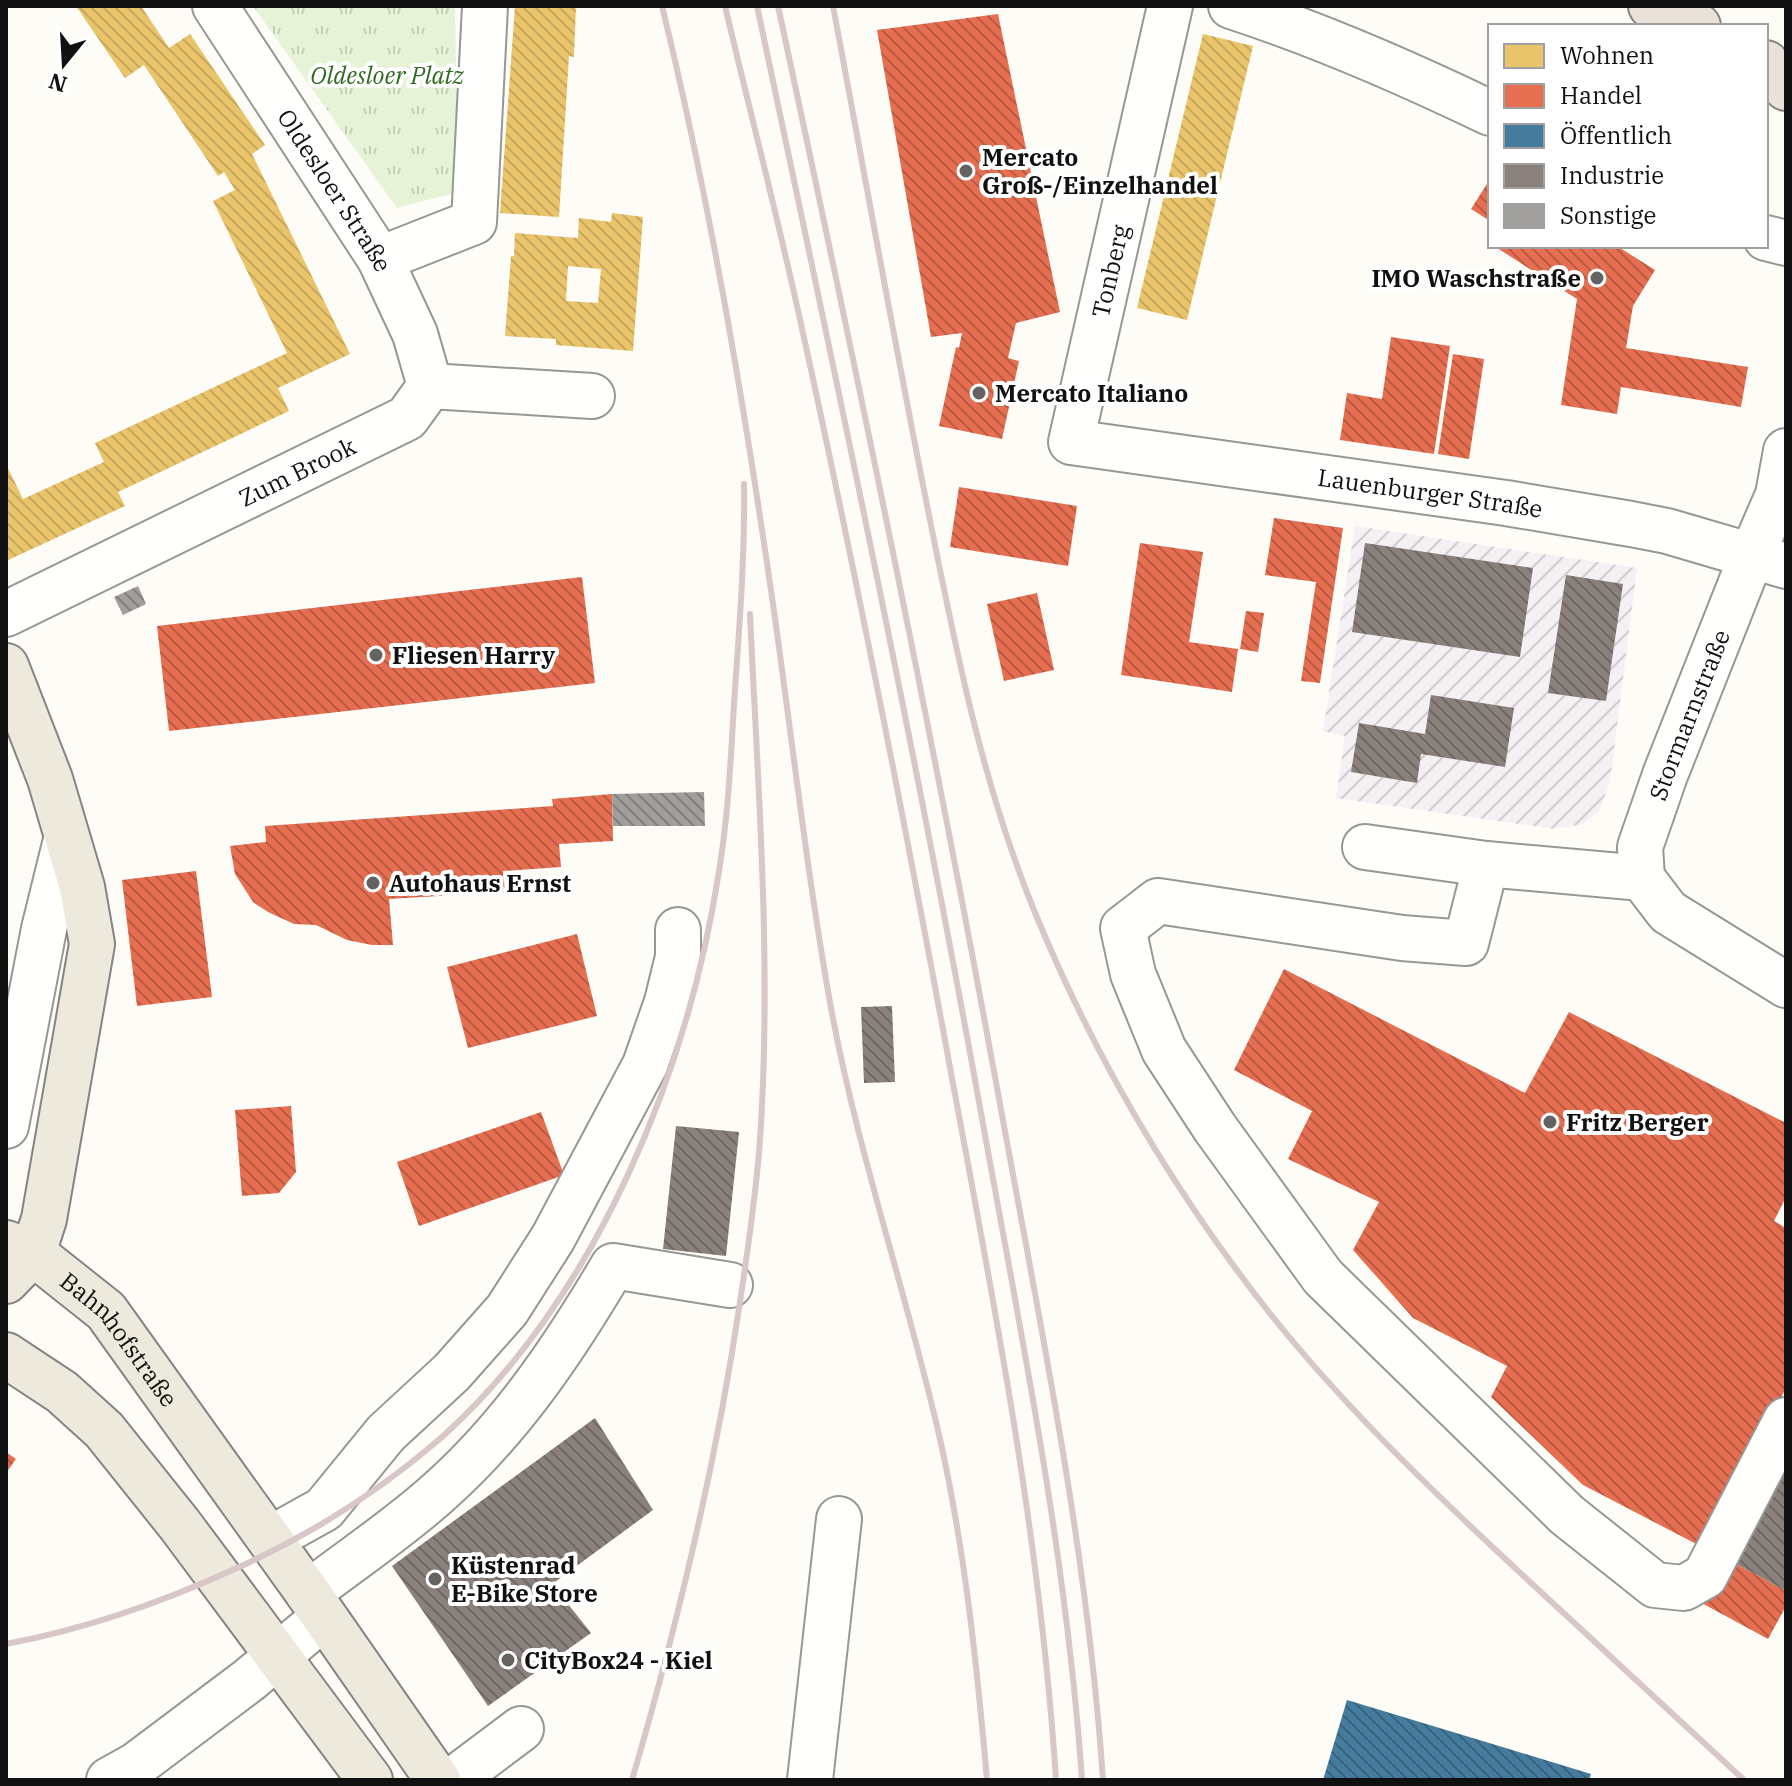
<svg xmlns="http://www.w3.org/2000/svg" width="1792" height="1786" viewBox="0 0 1792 1786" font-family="'IBM Plex Serif',serif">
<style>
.industrial{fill:url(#industrial-furrows)}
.park{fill:url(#park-tufts)}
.homes{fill:url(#homes-back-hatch);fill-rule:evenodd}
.shops{fill:url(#shops-back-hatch)}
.public{fill:url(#public-back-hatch)}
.industry{fill:url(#industry-back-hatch)}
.building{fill:url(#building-back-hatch)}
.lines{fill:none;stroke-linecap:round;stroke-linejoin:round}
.minor-casing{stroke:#979795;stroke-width:48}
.major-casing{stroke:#858482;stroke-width:48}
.highway-casing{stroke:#858482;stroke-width:48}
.minor{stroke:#fffffe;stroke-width:44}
.major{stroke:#ede9dc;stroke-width:44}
.highway{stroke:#eae1d8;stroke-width:44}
.rail{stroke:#d9c6c7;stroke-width:6}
.poi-dot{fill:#646362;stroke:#fff;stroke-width:3}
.labels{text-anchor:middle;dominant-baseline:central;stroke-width:8;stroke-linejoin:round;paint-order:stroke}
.park-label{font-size:24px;font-style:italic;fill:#2f6b1f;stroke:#fff}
.poi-label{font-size:24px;font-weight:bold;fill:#111;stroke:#fff;text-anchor:start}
.street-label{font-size:24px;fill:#111;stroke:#fff}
</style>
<defs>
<pattern id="industrial-furrows" width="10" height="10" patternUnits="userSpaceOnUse" patternTransform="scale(2)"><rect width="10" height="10" fill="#f5f0f3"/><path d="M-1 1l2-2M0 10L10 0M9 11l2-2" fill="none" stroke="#d1cdcf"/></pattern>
<pattern id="park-tufts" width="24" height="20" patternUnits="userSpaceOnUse" patternTransform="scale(2)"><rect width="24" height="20" fill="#e7f3d7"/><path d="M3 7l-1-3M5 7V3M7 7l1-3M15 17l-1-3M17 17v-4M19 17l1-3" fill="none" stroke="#c5cfb8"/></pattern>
<pattern id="homes-back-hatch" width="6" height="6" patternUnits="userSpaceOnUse" patternTransform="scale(2)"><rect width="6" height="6" fill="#e9c46a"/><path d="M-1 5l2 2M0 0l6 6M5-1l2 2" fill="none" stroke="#c7a75b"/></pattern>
<pattern id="shops-back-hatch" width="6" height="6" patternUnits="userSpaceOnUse" patternTransform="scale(2)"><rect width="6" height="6" fill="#e76f51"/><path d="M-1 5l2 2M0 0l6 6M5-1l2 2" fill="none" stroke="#ba5a42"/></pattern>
<pattern id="public-back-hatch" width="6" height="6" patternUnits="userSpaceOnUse" patternTransform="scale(2)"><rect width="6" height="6" fill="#457b9d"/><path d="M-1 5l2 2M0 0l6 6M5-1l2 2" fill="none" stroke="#38637f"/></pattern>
<pattern id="industry-back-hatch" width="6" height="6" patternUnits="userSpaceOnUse" patternTransform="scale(2)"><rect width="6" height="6" fill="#8a817c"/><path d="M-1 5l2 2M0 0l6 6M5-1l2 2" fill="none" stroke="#6f6864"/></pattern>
<pattern id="building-back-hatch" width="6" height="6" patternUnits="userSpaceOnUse" patternTransform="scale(2)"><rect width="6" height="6" fill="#a19f9c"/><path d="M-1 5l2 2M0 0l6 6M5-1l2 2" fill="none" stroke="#82807e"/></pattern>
</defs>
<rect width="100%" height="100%" fill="#fdfcf7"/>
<path class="industrial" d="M1355 526 1637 568 1610 782 1599 811 1583 824 1555 829 1336 798 1345 736 1323 731Z"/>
<path class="park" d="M253 6H455L458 192 397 208Z"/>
<path class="homes" d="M76 6H141L169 48 190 34 265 145 252 154 350 354 278 388 289 411 118 492 125 506 6 561V464L23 499 104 462 95 443 287 353 213 201 235 190 224 172 218 176 144 65 125 78Z
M515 6H576L574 57 569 56 559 217 500 213Z
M1203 34 1253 46 1187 320 1137 308Z
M612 213 643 217 633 351 556 345V339L505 336 511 256H514L515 233 578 238 579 218 611 222ZM568 266 601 269 598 303 566 301Z"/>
<path class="shops" d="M998 14 1060 312 1016 323 1008 358 1019 361 1002 439 939 426 956 347 959 348 962 333 931 337 877 30Z
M1490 179V221L1471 209Z
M1494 246H1617L1655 270 1633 306 1626 348 1748 367 1741 407 1621 387 1617 414 1561 405 1577 299Z
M1391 337 1450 346 1434 454 1340 440 1347 393 1382 399Z
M1453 354 1484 359 1469 459 1438 454Z
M959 487 1077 506 1068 566 950 547Z
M1274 518 1343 528 1320 683 1301 681 1316 582 1265 575Z
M1140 543 1203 552 1189 642 1238 649 1232 692 1121 675Z
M582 577 595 683 169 731 157 626Z
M1037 593 1054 670 1004 681 987 604Z
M1246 611 1264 613 1258 652 1240 649Z
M612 794 613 841 559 844 561 867 503 871 505 892 389 899 393 945H372L347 940 316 925 294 924 268 912 253 902 235 874 230 846 266 842 265 826 553 806 552 799Z
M196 871 212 997 137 1006 122 880Z
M577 934 597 1016 468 1048 447 967Z
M1284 969 1525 1093 1569 1012 1786 1123V1197L1774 1221 1786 1228V1388L1704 1548 1583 1485 1491 1397 1507 1366 1413 1318 1353 1250 1379 1202 1288 1159 1312 1111 1234 1070Z
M291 1106 296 1172 279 1193 242 1196 235 1110Z
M541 1112 564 1175 419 1226 397 1162Z
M6 1452 16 1459 6 1473Z
M1722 1556 1786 1591V1606L1768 1639 1698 1601Z"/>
<path class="public" d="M1347 1700 1509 1749 1591 1774 1589 1780H1323Z"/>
<path class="industry" d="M1365 543 1533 568 1520 657 1352 632Z
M1566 575 1623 584 1606 701 1548 693Z
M1431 695 1514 708 1505 767 1421 754 1417 783 1351 772 1359 723 1425 734Z
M892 1006 895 1082 864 1083 861 1007Z
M676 1126 739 1132 726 1256 663 1249Z
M595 1418 653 1510 552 1584 591 1633 488 1706 392 1566Z
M1786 1438V1591L1722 1556Z"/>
<path class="building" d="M138 586 146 604 123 615 114 597Z
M704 792 705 826H613L612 794Z"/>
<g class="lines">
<g class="minor-casing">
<g id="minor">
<path id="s1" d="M215 6 380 259 415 334 430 386"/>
<path id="s2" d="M1170 6 1071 442 1506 503 1631 524 1667 531 1786 566"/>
<path d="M1231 6C1320 35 1405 72 1490 113"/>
<path d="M1766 238 1786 243"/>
<path d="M380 259 474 222 485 6"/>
<path d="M430 386 592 396"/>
<path id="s3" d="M6 614 407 418 430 386"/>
<path d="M1365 847 1486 864 1642 878 1668 912 1786 985"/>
<path d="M1486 864 1466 943 1402 938 1158 901 1123 928 1133 974 1164 1050 1215 1128 1323 1277 1567 1515 1655 1585 1684 1588 1705 1576 1786 1420"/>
<path id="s4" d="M1642 878 1640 847 1665 775 1752 555 1778 495 1786 451"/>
<path d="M6 1126 44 929 66 840"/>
<path d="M270 1539 324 1509 386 1433 452 1372 507 1310 553 1238 645 1065 667 1002 678 957V930"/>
<path d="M308 1593C351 1560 398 1529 439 1492 511 1428 564 1349 613 1266L730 1285"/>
<path d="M109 1780 136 1765 249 1680 324 1617"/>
<path d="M453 1780 521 1729"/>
<path d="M810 1780 839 1519"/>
</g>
</g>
<g class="major-casing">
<g id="major">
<path d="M6 666 50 779 82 887 92 944 44 1219 33 1253 6 1281"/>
<path id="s5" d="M6 1243 33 1253 106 1311 308 1593 438 1780"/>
<path d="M6 1355 62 1392 104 1430 180 1525 370 1780"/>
</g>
</g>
<g class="highway-casing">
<path id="highway" d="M1651 6 1698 26
M1766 63 1786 88"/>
</g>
<use href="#minor" class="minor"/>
<use href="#major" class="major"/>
<use href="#highway" class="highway"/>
<path class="rail" d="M662 6C710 202 744 403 773 604 792 738 807 874 831 1008 858 1154 907 1294 940 1439 965 1551 977 1666 987 1780
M725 6C750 112 778 218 801 324 857 578 907 833 954 1089 997 1318 1041 1547 1056 1780
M757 6C837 382 917 757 985 1135 1024 1349 1067 1562 1082 1780
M778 6C858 378 936 751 1004 1126 1044 1343 1088 1559 1103 1780
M833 6C865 176 895 346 929 515 956 651 983 787 1036 915 1095 1058 1175 1194 1272 1316 1341 1402 1420 1479 1501 1555 1582 1630 1663 1705 1744 1780
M6 1644C86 1629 163 1602 237 1568 312 1534 380 1491 442 1437 596 1298 688 1073 719 871 729 811 731 750 735 689 740 620 745 552 744 484
M632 1780C678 1623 716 1465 740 1302 748 1249 756 1195 760 1140 772 965 758 789 750 614"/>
</g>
<g class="poi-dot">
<circle cx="966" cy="171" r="8"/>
<circle cx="1597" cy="278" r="8"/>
<circle cx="979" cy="393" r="8"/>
<circle cx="376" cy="655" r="8"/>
<circle cx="373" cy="883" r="8"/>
<circle cx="1550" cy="1122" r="8"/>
<circle cx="435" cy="1579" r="8"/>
<circle cx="508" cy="1660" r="8"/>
</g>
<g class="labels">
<g class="park-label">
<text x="387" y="75">Oldesloer Platz</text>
</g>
<g class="poi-label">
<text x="982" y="157">Mercato<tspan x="982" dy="28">Groß-/Einzelhandel</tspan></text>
<text x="1581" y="278" text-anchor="end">IMO Waschstraße</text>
<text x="995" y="393">Mercato Italiano</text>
<text x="392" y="655">Fliesen Harry</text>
<text x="389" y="883">Autohaus Ernst</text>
<text x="1566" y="1122">Fritz Berger</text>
<text x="451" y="1565">Küstenrad<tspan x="451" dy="28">E-Bike Store</tspan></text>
<text x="524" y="1660">CityBox24 - Kiel</text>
</g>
<g class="street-label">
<text stroke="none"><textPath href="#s1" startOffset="220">Oldesloer Straße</textPath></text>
<text transform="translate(1110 271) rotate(-77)">Tonberg</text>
<text stroke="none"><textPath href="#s3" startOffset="324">Zum Brook</textPath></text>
<text stroke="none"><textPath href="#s2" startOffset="810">Lauenburger Straße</textPath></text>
<text stroke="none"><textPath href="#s4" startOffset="172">Stormarnstraße</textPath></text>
<text stroke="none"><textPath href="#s5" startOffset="152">Bahnhofstraße</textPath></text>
</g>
</g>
<rect width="1792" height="1786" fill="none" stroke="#111111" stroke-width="16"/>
<rect x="1488" y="24" width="280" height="224" fill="#ffffff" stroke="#a0a0a0" stroke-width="2"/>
<rect x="1504" y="44" width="40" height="24" fill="#e9c46a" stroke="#a0a0a0" stroke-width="2"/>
<text x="1560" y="64" font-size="24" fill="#111111">Wohnen</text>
<rect x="1504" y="84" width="40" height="24" fill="#e76f51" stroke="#a0a0a0" stroke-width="2"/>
<text x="1560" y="104" font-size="24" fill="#111111">Handel</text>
<rect x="1504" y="124" width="40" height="24" fill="#457b9d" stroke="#a0a0a0" stroke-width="2"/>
<text x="1560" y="144" font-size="24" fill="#111111">Öffentlich</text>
<rect x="1504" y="164" width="40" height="24" fill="#8a817c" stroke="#a0a0a0" stroke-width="2"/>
<text x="1560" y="184" font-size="24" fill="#111111">Industrie</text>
<rect x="1504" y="204" width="40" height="24" fill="#a19f9c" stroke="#a0a0a0" stroke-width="2"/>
<text x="1560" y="224" font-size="24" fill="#111111">Sonstige</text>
<g transform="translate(64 64) rotate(198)" stroke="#ffffff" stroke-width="6" paint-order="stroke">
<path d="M0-6L14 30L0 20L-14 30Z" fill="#111111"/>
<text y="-12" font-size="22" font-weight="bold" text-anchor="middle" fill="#111111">N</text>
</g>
</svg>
